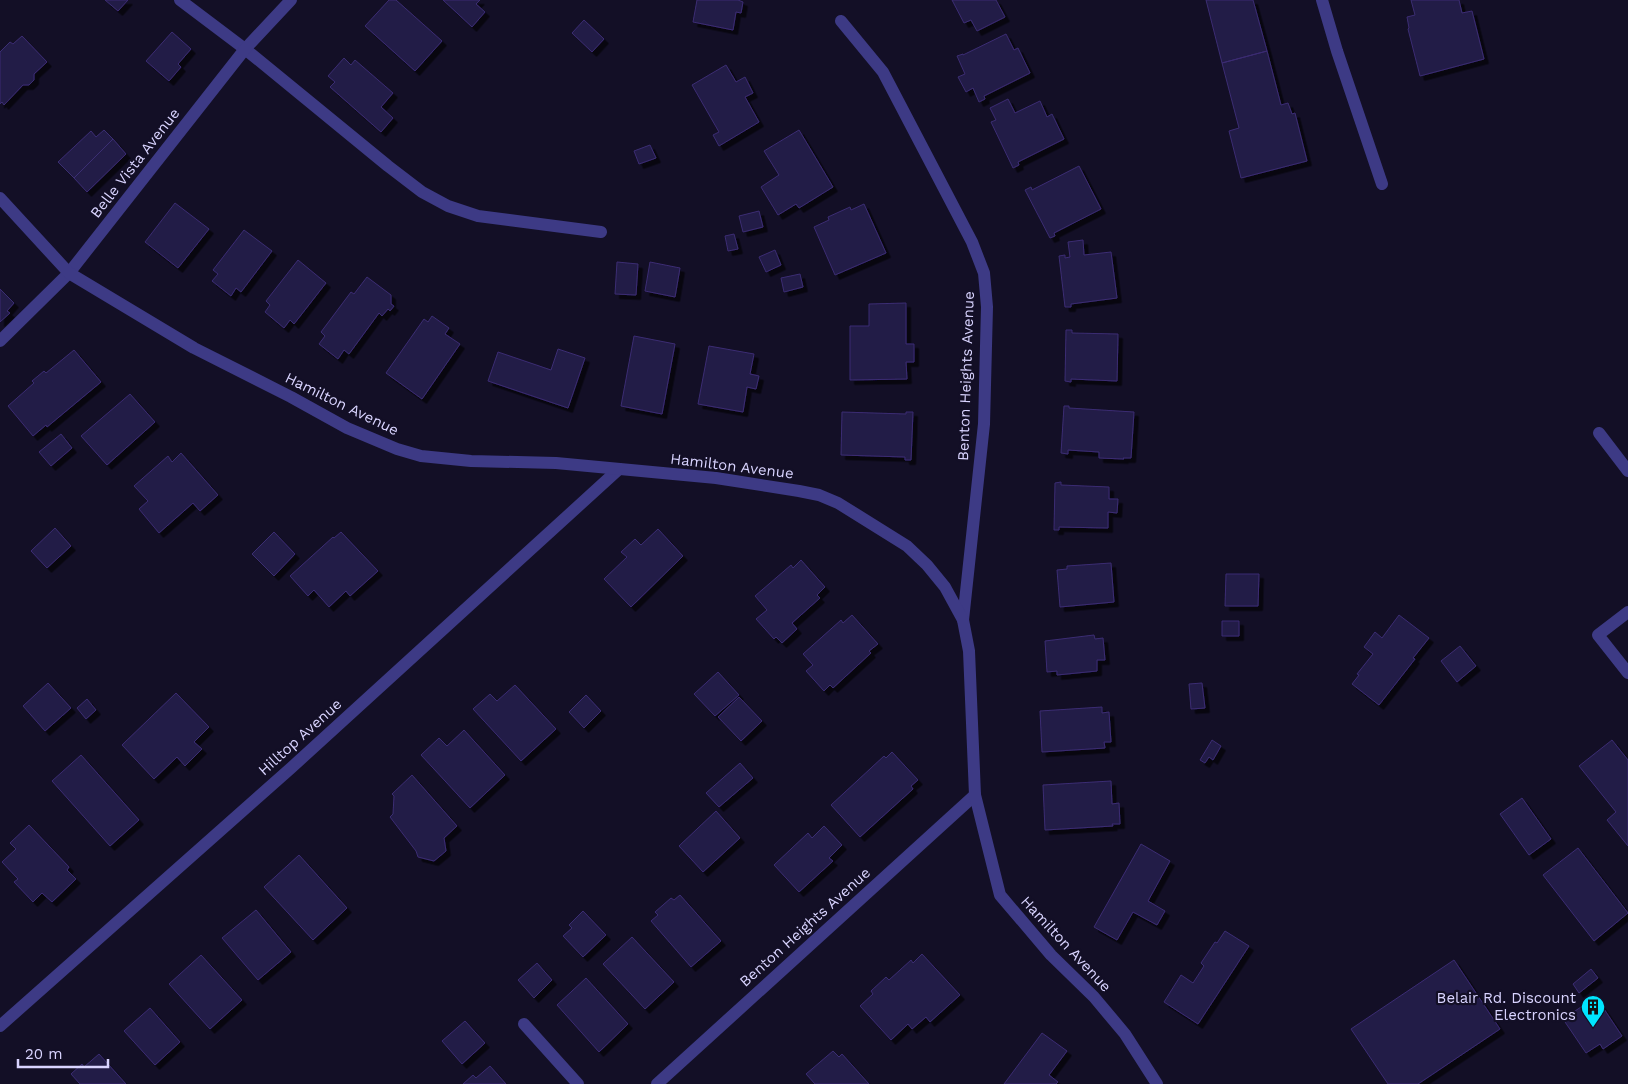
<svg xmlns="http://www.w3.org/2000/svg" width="1628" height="1084" viewBox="0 0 1628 1084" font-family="'Work Sans',sans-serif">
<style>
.building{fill:#241b47;stroke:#3b2d73;filter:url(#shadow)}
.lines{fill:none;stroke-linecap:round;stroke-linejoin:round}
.service{stroke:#3d3a85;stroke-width:12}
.minor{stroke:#3d3a85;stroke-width:12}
.tertiary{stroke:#3d3a85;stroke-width:12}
.labels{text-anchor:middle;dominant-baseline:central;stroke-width:4.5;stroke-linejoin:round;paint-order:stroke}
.street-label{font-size:15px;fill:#d9d4ff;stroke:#130f26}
.poi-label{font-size:15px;fill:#d9d4ff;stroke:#130f26;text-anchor:end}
</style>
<defs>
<filter id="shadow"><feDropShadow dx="4.5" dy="4.5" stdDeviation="0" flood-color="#0009"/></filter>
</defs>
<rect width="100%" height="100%" fill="#130f26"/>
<path class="building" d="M105 0H128L118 11Z
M389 0H396L442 41 415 71 365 26Z
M443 0H480L476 4 485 12 472 27Z
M697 0H738L743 2 741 13 736 12 733 30 693 22Z
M952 0H996L1005 17 977 31 971 20 964 23Z
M1206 0H1253L1267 51 1222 63Z
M1411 0H1459L1462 13 1472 11 1484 59 1420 76 1408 29 1409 28 1407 17 1415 15Z
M584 20 604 39 592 52 572 33Z
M172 32 191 49 178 64 181 67 169 81 146 61Z
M1006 34 1014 50 1018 48 1030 73 984 96 985 99 979 102 973 88 966 92 958 77 965 74 957 56 963 54V55Z
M22 36 47 62 34 74V80L29 85H23L4 105 2 102 0 104V52L10 42 13 44Z
M1267 51 1281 105 1288 103 1292 114 1295 113 1307 161 1241 178 1229 131 1239 128 1222 63Z
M344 58 351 65 355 60 393 93 381 107 393 118 381 132 330 87 335 82 328 76Z
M726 65 736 82 745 77 753 93 745 97 759 122 719 146 713 135 719 132 692 85Z
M1008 99 1015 113 1040 101 1047 117 1052 114 1064 139 1018 162 1019 165 1013 168 991 122 996 120 990 108Z
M104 130 113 139 74 178 58 162 91 131 96 137Z
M799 130 833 187 799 208 796 204 778 215 761 187 779 175 764 151Z
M113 139 126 154 87 192 74 178Z
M650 145 656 158 639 164 634 151Z
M1079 166 1101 209 1054 233 1055 236 1050 238 1025 190 1031 187 1032 190Z
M175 203 209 229 178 268 145 242Z
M864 204 886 253 835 275 814 227 829 220 828 217 850 207 851 210Z
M759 211 763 227 743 232 739 216Z
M244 230 272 251 241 292 236 288 231 296 212 281 218 274 213 270Z
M734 234 738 249 728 251 725 236Z
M1083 240 1084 255 1111 252 1117 298 1071 304V307H1065L1059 256 1065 255V258L1070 257 1068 242Z
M775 250 781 265 766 272 759 257Z
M298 260 326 283 294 324 290 320 284 328 265 312 270 305 266 301Z
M617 262 638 264 636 295 615 294Z
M650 262 680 268 675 297 645 291Z
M800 274 803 287 784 292 781 278Z
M367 277 391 295V304L394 306 390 311 388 309 382 316 379 313 349 354 344 350 338 359 319 344 325 336 321 332 351 292 354 294Z
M0 289 14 303 7 311 10 313 0 322Z
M906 303V344H914V362H906L907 379 850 380V326H869V304Z
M432 316 449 328 445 334 460 344 422 399 386 373 424 319 428 322Z
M1066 330H1072V333L1118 334 1117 381 1071 379V382L1065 381Z
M634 336 675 344 662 414 621 406Z
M709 346 754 354 750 374 759 376 756 389 747 387 743 412 698 404Z
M558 349 585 358 568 408 488 381 498 352 551 370Z
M74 350 101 382 47 427 46 425 33 436 8 406 34 383 32 381 44 371 46 373Z
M130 394 155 422 107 465 81 436Z
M1064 406H1069V408L1134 412 1131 458H1123L1124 459 1099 458V452L1068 450V454L1061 453Z
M842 412 906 414V412H913L911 460H905V457L841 455Z
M61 434 72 448 51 466 39 452Z
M181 453 218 495 200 511 193 503 159 533 139 509 148 501 134 486 168 456 172 462Z
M1061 482V485L1109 487V499H1118L1117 513 1108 512V528L1059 527V530H1054L1055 483Z
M55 528 71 546 47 568 31 551Z
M658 529 683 556 631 607 604 579 627 557 621 552 635 539 641 545Z
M274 532 295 554 274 576 252 554Z
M341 532 378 571 350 596 346 591 329 607 314 590 308 596 290 576 333 537 334 538Z
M801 560 825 587 817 595 820 598 792 623 797 629 782 643 776 637 774 639 756 619 767 610 755 596 791 565 793 568Z
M1111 563 1114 602 1060 607 1057 570 1067 569V566Z
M1226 574H1259L1258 606H1225Z
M852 615 878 644 869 651 871 653 833 688 830 685 824 691 806 671 813 665 803 654 841 620 843 623Z
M1399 615 1429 638 1413 658 1415 659 1379 705 1352 684 1359 675 1357 674 1373 654 1364 647 1375 632 1382 638Z
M1222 621H1239V636H1222Z
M1094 635 1095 639 1103 638 1105 660H1097V671L1057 675V671L1047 672 1045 641Z
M1460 646 1476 666 1457 682 1441 661Z
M718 672 739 695 715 716 694 694Z
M48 683 71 708 45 731 23 706Z
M1202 683 1205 708 1191 709 1189 684Z
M515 685 556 729 521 761 473 709 490 694 497 701Z
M176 693 209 727 194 742 202 749 185 766 177 757 154 779 122 745Z
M586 695 601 711 584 728 569 712Z
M739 697 762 721 741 741 718 717Z
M87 699 96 710 86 719 77 708Z
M1102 707V713L1109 712 1111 742H1104L1105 748 1042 752 1040 711Z
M464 730 505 775 470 808 421 755 439 738 447 746Z
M1212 740 1221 746 1213 760 1209 757 1205 763 1200 760Z
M1612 740 1628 760V846L1607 820 1616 812 1579 766Z
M892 752 918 780 911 786 913 789 860 837 831 805 884 756 886 758Z
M81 755 139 820 110 846 52 781Z
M740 763 753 778 719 807 706 793Z
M412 775 457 826 444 838 446 851 434 861 418 857 416 851 390 817 393 814 394 796 392 794Z
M1111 781 1112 804 1119 803 1120 824H1112L1113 826 1045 830 1043 785Z
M1522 798 1551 839 1529 855 1500 814Z
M716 811 740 838 703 872 679 846Z
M29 825 69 867 67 870 76 879 52 902 42 893 33 902 14 882 18 879 2 862 16 849 10 843Z
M824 826 842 845 829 858 833 861 799 892 774 865 808 833 812 838Z
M1141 844 1170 861 1148 901 1165 911 1157 925 1133 912 1117 940 1094 927Z
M1578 848 1628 913 1594 941 1543 875Z
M299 855 347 908 313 940 264 887Z
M680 895 721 941 691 967 651 921 658 915 655 912 671 898 674 900Z
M256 910 291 952 258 980 222 938Z
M583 911 606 935 583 957 563 936 572 928 569 925Z
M1225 931 1249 946 1198 1024 1164 1002 1181 975 1193 983 1204 966 1201 963 1215 942 1217 943Z
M632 937 674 982 645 1009 603 964Z
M922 954 960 995 930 1022 926 1017 912 1029 908 1024 891 1040 860 1006 873 994 871 991 886 977 889 980 911 960 913 963Z
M201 955 242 1000 210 1029 169 984Z
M1454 960 1500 1029 1418 1084H1388L1351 1029Z
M537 963 552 980 534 998 518 980Z
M1591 969 1598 978 1579 993 1573 984Z
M586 978 628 1024 599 1052 557 1005Z
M1596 997 1622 1036 1603 1049 1600 1044 1586 1053 1563 1019Z
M150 1008 180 1042 155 1065 124 1031Z
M465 1021 485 1043 462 1064 442 1041Z
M1042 1033 1067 1051 1049 1075 1058 1082 1056 1084H1004Z
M833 1051 839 1057 842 1054 869 1084H815L806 1074Z
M99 1054 126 1084H80L71 1074 82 1064 84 1067Z
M490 1066 506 1084H463L473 1075 476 1078Z"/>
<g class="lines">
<path class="service" d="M180 0 245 49 388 166 422 192 448 206 478 216 601 232
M1322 0 1337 51 1382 184
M1599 433 1628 471
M1628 612 1598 635 1628 673
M524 1024 578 1084"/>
<path class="minor" d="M841 21 883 72 972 242 984 273 987 307 984 424 963 620
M0 341 69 273 245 49 291 0
M0 1026 291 768 619 469
M657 1084 975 795"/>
<path class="tertiary" d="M0 198 69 273 194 348 291 397 347 428 397 449 421 456 471 461 556 463 716 478 799 491 819 495 838 503 907 546 927 565 945 587 963 620 969 651 975 795 1000 895 1051 955 1094 997 1125 1034 1157 1084"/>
</g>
<defs>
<g id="building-pin" transform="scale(1.25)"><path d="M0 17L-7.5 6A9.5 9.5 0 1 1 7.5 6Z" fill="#00e5ff" stroke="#130f26"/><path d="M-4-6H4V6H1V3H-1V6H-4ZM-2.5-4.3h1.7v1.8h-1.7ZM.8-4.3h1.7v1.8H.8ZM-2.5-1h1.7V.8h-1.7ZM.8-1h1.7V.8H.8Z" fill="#111"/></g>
</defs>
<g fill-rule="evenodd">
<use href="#building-pin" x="1593" y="1007"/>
</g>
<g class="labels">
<g class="street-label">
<text transform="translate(135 163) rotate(-52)">Belle Vista Avenue</text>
<text transform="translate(966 376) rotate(-88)">Benton Heights Avenue</text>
<text transform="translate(342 404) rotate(26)">Hamilton Avenue</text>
<text transform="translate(732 466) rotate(7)">Hamilton Avenue</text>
<text transform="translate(300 737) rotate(-42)">Hilltop Avenue</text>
<text transform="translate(805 927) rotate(-42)">Benton Heights Avenue</text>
<text transform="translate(1066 944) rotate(47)">Hamilton Avenue</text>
</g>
<g class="poi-label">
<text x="1576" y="998">Belair Rd. Discount<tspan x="1576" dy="17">Electronics</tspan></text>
</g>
</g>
<path d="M18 1059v8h90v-8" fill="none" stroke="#d9d4ff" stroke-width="2.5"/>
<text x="25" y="1059" font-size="15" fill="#d9d4ff" stroke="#130f26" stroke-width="4" paint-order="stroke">20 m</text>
</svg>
